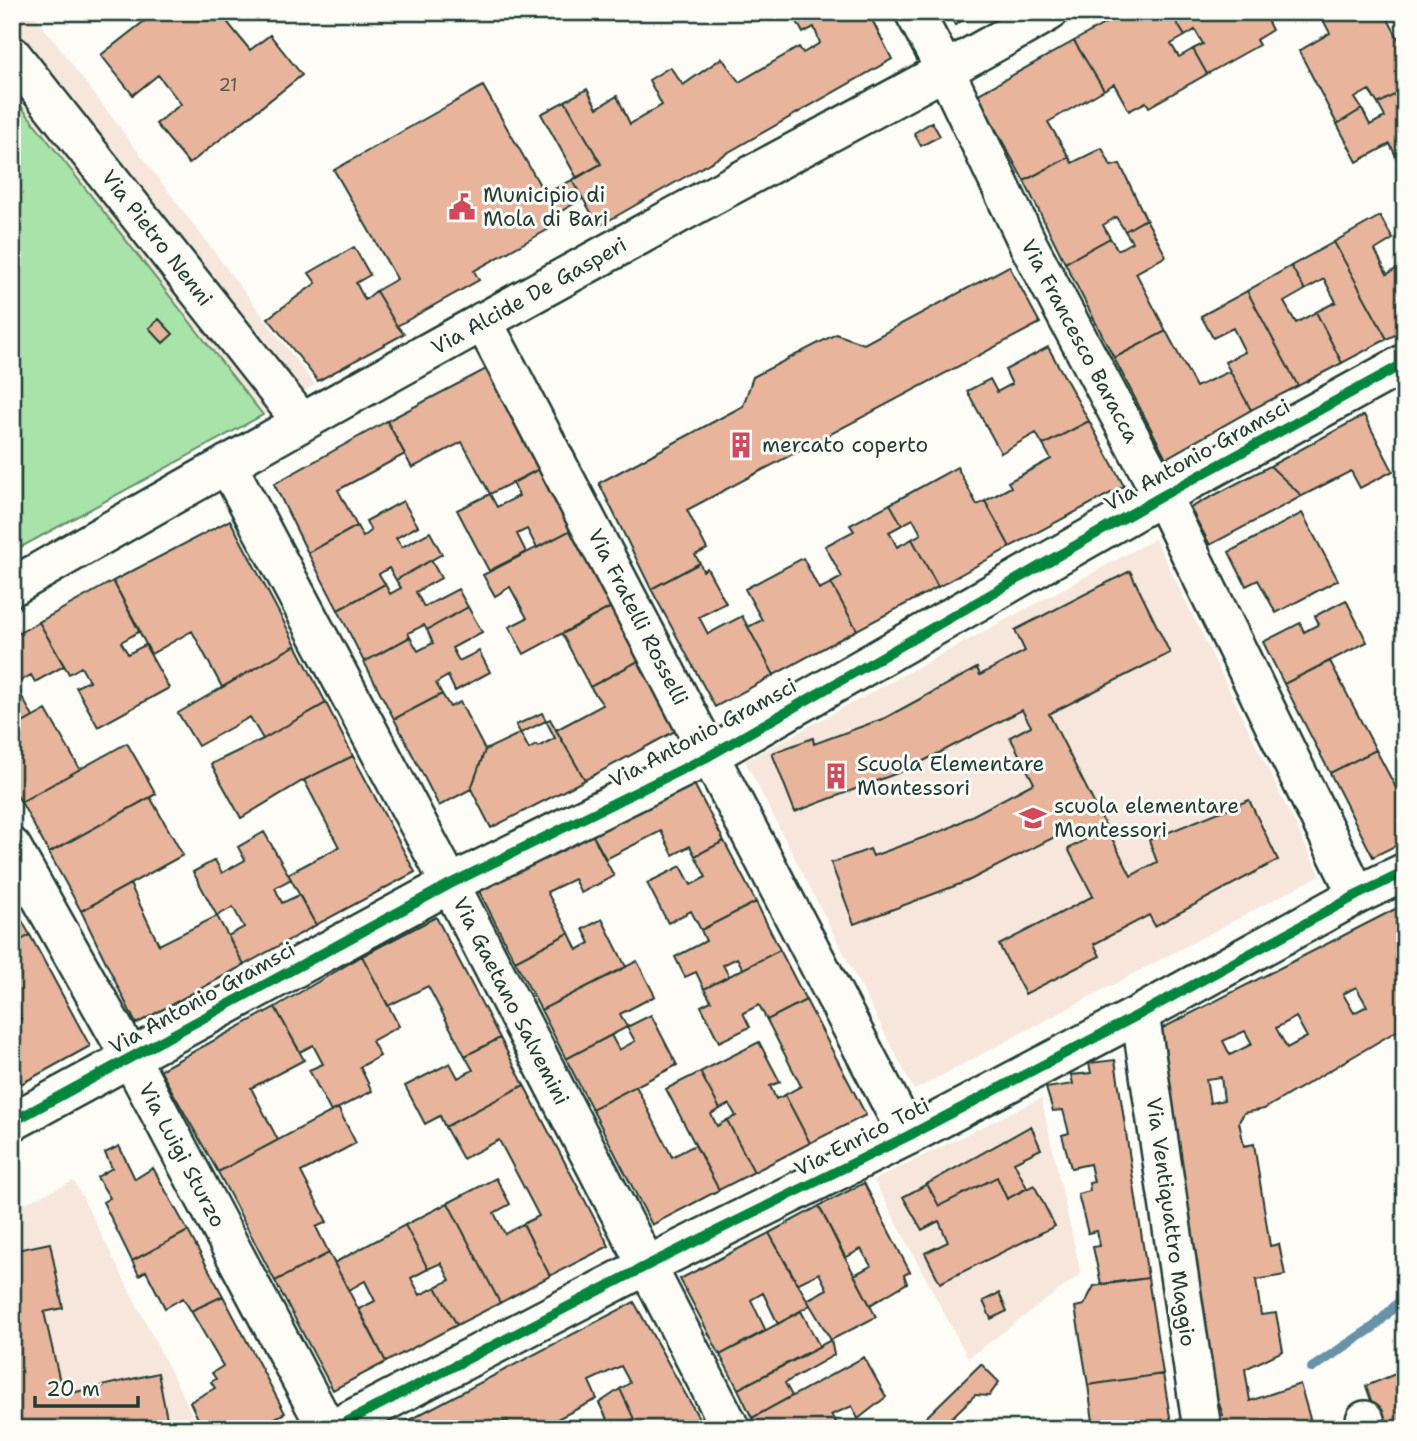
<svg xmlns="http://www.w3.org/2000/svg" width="1417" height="1441" viewBox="0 0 1417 1441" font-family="'Shantell Sans',sans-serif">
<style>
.built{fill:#f7e6db}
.green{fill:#a8e3a9;stroke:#64906e;stroke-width:2}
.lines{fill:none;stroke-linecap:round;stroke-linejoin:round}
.stream{stroke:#6892a8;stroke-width:10}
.building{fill:#e8b49b;stroke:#1f3d34;stroke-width:2;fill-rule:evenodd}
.minor-casing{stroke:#1f3d34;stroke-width:42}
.minor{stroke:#fdfcf7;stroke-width:37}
.cycleway-casing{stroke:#fdfcf7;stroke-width:15}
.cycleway{stroke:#00873e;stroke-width:10}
.labels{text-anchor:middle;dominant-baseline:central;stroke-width:6;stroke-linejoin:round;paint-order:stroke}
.number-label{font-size:18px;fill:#515b4e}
.poi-label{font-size:21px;fill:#1f3d34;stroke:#fdfcf7;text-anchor:start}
.street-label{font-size:21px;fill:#1f3d34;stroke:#fdfcf7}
</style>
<rect width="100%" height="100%" fill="#fdfcf7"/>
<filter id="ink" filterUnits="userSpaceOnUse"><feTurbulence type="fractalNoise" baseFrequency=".0143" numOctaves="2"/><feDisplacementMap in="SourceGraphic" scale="14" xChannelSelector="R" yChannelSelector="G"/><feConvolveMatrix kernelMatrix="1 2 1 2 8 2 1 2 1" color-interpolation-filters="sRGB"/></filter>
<g filter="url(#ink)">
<path class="built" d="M12 12H32L315 385 263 415 12 95Z
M1155 539 1320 875 914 1090 745 761Z
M1041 1098 1081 1274 968 1358 874 1180Z
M74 1181 186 1402 199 1429H12V1209Z"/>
<path class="green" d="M12 95 263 415 12 552Z"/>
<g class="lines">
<path class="stream" d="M1312 1368 1375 1326 1405 1296"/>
</g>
<path class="building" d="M156 12H242L228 23 250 50 270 35 302 75 189 164 156 124 181 104 158 75 133 95 101 55Z
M792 12H868L892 59 599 226 572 180 601 164 565 101 587 89 597 108 617 96 630 124 662 105 649 80 670 67 683 85 722 58 739 82 799 47 803 53 820 43 814 27 803 33Z
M948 12H976L955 25Z
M1125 12H1170L1185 36 1171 44 1179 57 1193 49 1207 74 1149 107 1146 102 1129 111 1114 84 1104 90 1074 41Z
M1170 12H1263L1272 30 1256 40 1259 45 1207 74 1193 49 1203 44 1195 30 1185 36Z
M1320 12H1337L1323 20Z
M1337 12H1384L1405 51V89L1378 104 1369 90 1355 98 1362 109 1337 124 1299 51 1330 33 1323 20Z
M1074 41 1104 90 1048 122 1069 157 1024 181 977 95Z
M483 86 545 194 572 180 582 199 553 216 558 224 474 271 479 280 397 326 376 291 397 279 334 170Z
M1405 89V175L1390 144 1357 162 1337 124 1362 109 1370 125 1385 117 1378 104Z
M565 101 601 164 577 178 541 114Z
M932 122 940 136 921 146 914 133Z
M1102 148 1111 166 1120 164 1146 219 1125 231 1116 217 1103 225 1110 238 1065 263 1024 181 1069 157 1072 163Z
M1380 216 1393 239 1375 250 1387 274 1405 264V330L1387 339 1334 242Z
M1146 219 1166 256 1136 273 1166 331 1114 358 1065 263 1110 238 1118 250 1132 242 1125 231Z
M1334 242 1387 339 1342 363 1316 312 1336 302 1324 279 1305 290 1291 266Z
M354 247 370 275 356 283 365 300 376 291 397 326 404 334 318 381 268 318 316 283 309 273Z
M1009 266 1040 323 687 510 707 549 695 555 700 563 651 589 599 483 743 406 753 377 836 334 864 344Z
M1291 266 1305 290 1284 302 1296 323 1316 312 1342 363 1298 386 1247 291Z
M1247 291 1298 386 1251 410 1225 362 1245 352 1233 328 1213 338 1201 316Z
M159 319 173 334 163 343 149 328Z
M1166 331 1196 387 1230 371 1251 410 1166 458 1114 358Z
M1048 347 1089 421 1043 445 1036 433 1001 453 967 391 990 379 997 392 1012 384 1005 370Z
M488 368 541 468 490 494 462 442 412 468 387 421Z
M1364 415 1393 471 1360 488 1351 471 1302 496 1270 466Z
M387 421 405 454 338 490 357 526 308 553 274 484Z
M1089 421 1124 486 1010 547 985 501 1011 487 1008 482 1051 459 1043 445Z
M1270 466 1302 496 1210 545 1190 508Z
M957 467 977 505 985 501 1010 547 938 587 912 539 921 534 913 519 902 525 890 504Z
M541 468 573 529 537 548 527 529 517 534 526 552 489 571 457 510 490 494 497 507 519 496 513 483Z
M403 501 418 526 396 538 402 547 430 532 442 554 396 580 389 568 379 574 385 584 338 610 308 553 357 526 363 537 371 531 366 521Z
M890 504 902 525 889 532 897 547 912 539 938 587 857 630 831 583 842 577 825 546 854 531 850 525Z
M1302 513 1338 580 1276 613 1258 580 1246 586 1229 552Z
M230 520 296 645 222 687 192 631 151 654 113 581Z
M573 529 613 606 524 654 509 627 527 618 510 587 495 596 483 575Z
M803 558 819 589 831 583 857 630 774 675 748 627 762 620 745 589Z
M431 560 441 578 416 592 424 607 458 589 468 607 427 630 424 625 408 633 410 637 364 662 338 610 385 584 390 594 401 588 396 580Z
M700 563 703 571 707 568 726 603 699 617 708 634 742 616 774 675 715 707 651 589Z
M1130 571 1170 653 1049 714 1131 876 1157 862 1149 840 1249 800 1278 860 1155 926 1149 915 1094 944 1100 956 1025 994 999 945 1093 896 1068 849 1086 839 1078 825 968 881 854 924 831 863 870 849 873 856 947 829 1034 783 1010 737 1031 726 1022 710 908 769 795 812 772 753 813 738 814 744 885 718 977 668 980 675 1025 651 1015 630Z
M113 581 140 631 121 642 128 654 145 645 169 688 98 727 76 687 89 681 81 667 69 674 39 622Z
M1346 600 1367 642 1284 684 1263 642 1300 623 1304 632 1319 624 1315 616Z
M613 606 642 659 590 687 562 634Z
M468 607 482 632 452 648 459 661 479 651 490 672 455 691 448 676 436 683 442 694 394 719 364 662 410 637 418 651 433 643 427 630Z
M39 622 64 666 35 682 31 675 15 684 33 717 12 729V637Z
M296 645 326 703 263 739 250 717 198 746 178 713Z
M642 659 677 730 585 780 556 730 603 705 590 687Z
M1330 661 1376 750 1330 773 1284 684Z
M442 694 450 707 460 702 485 750 471 789 439 806 394 719Z
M326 703 353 756 304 780 241 818 211 764 263 739Z
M46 710 80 769 21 802 12 787V729Z
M542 713 555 738 538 747 536 745 529 749 516 725Z
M550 719 585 780 491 828 471 789 485 750Z
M127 743 156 794 49 853 21 802Z
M1376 750 1396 788 1405 783V841L1373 857 1330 773Z
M353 756 415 872 316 925 288 874 339 847 304 780Z
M693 782 724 841 695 856 690 846 673 855 661 831 606 859 592 834Z
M150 797 183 855 81 911 49 853Z
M264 832 291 879 275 888 282 903 299 895 316 925 244 965 228 936 244 927 233 907 217 916 193 872 215 860 222 873 245 860 238 847Z
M592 834 614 876 581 893 574 879 547 892 569 933 515 961 479 891Z
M724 841 756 902 701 930 691 911 668 923 647 883 681 866 691 885 706 877 695 856Z
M130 884 159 945 217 916 244 965 136 1024 81 911Z
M756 902 780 950 743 969 737 958 723 965 729 976 704 989 696 972 685 977 675 957 706 941 701 930Z
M12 903 30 935 12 945Z
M1405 904V1026L1264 1109 1244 1113 1239 1122 1244 1146 1254 1144 1270 1246 1279 1244 1285 1275 1256 1280 1261 1315 1276 1313 1283 1351 1245 1369 1250 1401 1300 1384 1313 1429H1225L1220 1416 1223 1415 1215 1392 1167 1095 1153 1033ZM1356 987 1367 1006 1354 1013 1343 994ZM1296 1017 1307 1037 1287 1048 1276 1028ZM1245 1031 1252 1044 1230 1055 1223 1041ZM1221 1077 1224 1100 1210 1103 1206 1079Z
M436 917 500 1038 465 1056 428 986 388 1006 362 956Z
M602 919 626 967 541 1010 515 961 569 933 577 950 590 943 583 929Z
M30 935 90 1046 12 1089V1024L21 1019 12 1004V945Z
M780 950 806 1000 767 1020 759 1005 743 1013 750 1027 719 1042 701 1006 711 1001 704 989Z
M362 956 399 1026 372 1041 380 1056 360 1067 372 1091 331 1112 309 1070 323 1064 313 1045 300 1052 275 1007Z
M637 961 655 996 620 1014 627 1027 566 1059 541 1010Z
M806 1000 866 1115 810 1143 785 1095 801 1086 767 1020Z
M275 1007 304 1060 251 1088 278 1140 218 1172 160 1070Z
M651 1015 677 1065 592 1109 566 1059 611 1035 619 1050 635 1041 627 1027Z
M500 1038 524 1085 445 1127 440 1116 425 1124 405 1086 450 1063 458 1078 473 1070 465 1056Z
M759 1042 780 1082 770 1086 776 1099 785 1095 810 1143 754 1172 727 1120 736 1116 729 1104 720 1109 700 1072Z
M1115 1060 1148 1278 1101 1284 1093 1247 1100 1246 1097 1231 1088 1233 1078 1194 1090 1191 1089 1183 1094 1182 1090 1164 1071 1168 1062 1135 1069 1133 1063 1110 1053 1111 1046 1088 1073 1084 1071 1075 1091 1073 1089 1063Z
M700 1072 720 1109 711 1114 717 1126 727 1120 754 1172 719 1190 666 1089Z
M524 1085 609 1246 550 1276 523 1224 539 1216 499 1140 463 1159 445 1127Z
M636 1086 672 1157 695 1145 719 1190 652 1225 592 1109Z
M338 1108 356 1143 301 1172 327 1222 316 1227 329 1253 275 1281 218 1172Z
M1031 1126 1041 1149 1014 1162 1027 1188 1007 1199 997 1177 939 1206 927 1184Z
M119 1146 135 1179 153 1168 188 1231 132 1261 103 1202 110 1198 97 1177 112 1168 105 1153Z
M997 1177 1007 1199 1034 1185 1055 1226 940 1283 925 1253 948 1242 939 1221 922 1230 903 1197 927 1184 939 1206Z
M496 1178 510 1204 494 1213 505 1234 523 1224 550 1276 500 1303 448 1203Z
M864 1183 910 1272 904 1275 907 1283 870 1305 854 1275 871 1266 861 1249 845 1258 819 1206Z
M448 1203 500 1303 457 1325 436 1287 450 1280 441 1263 428 1269 405 1225Z
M819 1206 876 1317 831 1340 807 1300 827 1289 819 1273 797 1284 769 1233Z
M405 1225 428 1269 411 1278 420 1295 436 1287 457 1325 386 1362 359 1309 375 1301 365 1281 349 1290 334 1263Z
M188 1231 223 1296 191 1311 183 1298 165 1308 146 1271 139 1275 132 1261Z
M769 1233 810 1305 778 1324 763 1293 751 1300 766 1331 720 1355 680 1279Z
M50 1243 63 1308 44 1312 63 1395 158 1373 169 1429H12V1251Z
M329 1253 386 1362 333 1390 275 1281Z
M1148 1278 1163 1374 1088 1385 1075 1307 1084 1305 1094 1286Z
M999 1293 1007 1311 991 1319 983 1301Z
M223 1296 285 1413 254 1429H203L190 1402 215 1388 211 1382 216 1379 212 1373 223 1366 191 1311Z
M634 1302 705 1429H632L627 1421 634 1419 620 1389 630 1383 621 1366 589 1381 597 1399 543 1426 544 1429H511L507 1420 490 1429H392Z
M801 1311 820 1347 738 1389 720 1355Z
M831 1340 834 1355 785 1383 792 1396 752 1418 738 1389Z
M864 1357 886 1397 858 1419 852 1406 831 1415 841 1429H758L752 1418Z
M981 1364 999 1382 989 1396 975 1395 940 1429H914Z
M1405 1370V1429H1381L1366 1386Z
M1163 1374 1172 1429H1094L1088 1385Z
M620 1389 634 1419 627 1421 632 1429H612L599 1403Z"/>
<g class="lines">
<g class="minor-casing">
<path id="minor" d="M914 12 946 72 1029 246 1162 496 1357 895
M12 55 301 421
M483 321 908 1136
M227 464 450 884 731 1429
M12 587C222 466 434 348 646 232 780 158 916 89 1049 12
M12 847 131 1059 327 1429
M1140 1014 1202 1429
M12 1122 450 884 709 756 1162 496 1405 363
M1365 1420 1368 1429
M333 1429 648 1265 908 1136 1140 1014 1357 895 1405 872"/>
</g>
<use href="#minor" class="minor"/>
<g class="cycleway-casing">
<path id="cycleway" d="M12 1122 450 884 709 756 1162 496 1405 363
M333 1429 648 1265 908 1136 1140 1014 1357 895 1405 872"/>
</g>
<use href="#cycleway" class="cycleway"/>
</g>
</g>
<defs>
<g id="civic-bare" transform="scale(2.1)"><path d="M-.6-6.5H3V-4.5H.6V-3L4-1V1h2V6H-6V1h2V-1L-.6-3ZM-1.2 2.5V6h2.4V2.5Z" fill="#d1495b" stroke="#fdfcf7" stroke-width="2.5" paint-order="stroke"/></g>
<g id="building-bare" transform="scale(2.1)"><path d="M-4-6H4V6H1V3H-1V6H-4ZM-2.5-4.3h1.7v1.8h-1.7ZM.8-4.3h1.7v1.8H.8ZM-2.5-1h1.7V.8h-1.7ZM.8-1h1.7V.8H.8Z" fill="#d1495b" stroke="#fdfcf7" stroke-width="2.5" paint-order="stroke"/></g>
<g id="school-bare" transform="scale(2.1)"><path d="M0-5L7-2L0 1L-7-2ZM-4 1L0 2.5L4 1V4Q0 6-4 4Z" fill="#d1495b" stroke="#fdfcf7" stroke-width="2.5" paint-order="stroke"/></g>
</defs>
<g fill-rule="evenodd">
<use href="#civic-bare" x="462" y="207"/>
<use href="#building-bare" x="741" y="445"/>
<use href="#building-bare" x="836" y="776"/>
<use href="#school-bare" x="1033" y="818"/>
</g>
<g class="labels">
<g class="number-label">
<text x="228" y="85">21</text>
</g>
<g class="poi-label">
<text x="483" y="195">Municipio di<tspan x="483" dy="24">Mola di Bari</tspan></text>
<text x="762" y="445">mercato coperto</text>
<text x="857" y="764">Scuola Elementare<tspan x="857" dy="24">Montessori</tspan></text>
<text x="1054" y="806">scuola elementare<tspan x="1054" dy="24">Montessori</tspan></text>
</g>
<g class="street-label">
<text transform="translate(157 238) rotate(52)">Via Pietro Nenni</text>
<text transform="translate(529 296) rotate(-29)">Via Alcide De Gasperi</text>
<text transform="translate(1080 341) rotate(62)">Via Francesco Baracca</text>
<text transform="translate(1197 455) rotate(-29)">Via Antonio Gramsci</text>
<text transform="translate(638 617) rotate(63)">Via Fratelli Rosselli</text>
<text transform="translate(703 733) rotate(-28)">Via Antonio Gramsci</text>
<text transform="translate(202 998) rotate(-29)">Via Antonio Gramsci</text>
<text transform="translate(511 1001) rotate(63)">Via Gaetano Salvemini</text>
<text transform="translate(862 1137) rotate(-27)">Via Enrico Toti</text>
<text transform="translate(182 1155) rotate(62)">Via Luigi Sturzo</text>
<text transform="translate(1171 1222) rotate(82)">Via Ventiquattro Maggio</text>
</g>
</g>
<rect width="1417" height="1441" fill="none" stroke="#fdfcf7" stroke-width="42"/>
<rect x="21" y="21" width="1375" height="1399" fill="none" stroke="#1f3d34" stroke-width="2.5" filter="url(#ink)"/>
<path d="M35 1396v10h103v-10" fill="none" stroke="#1f3d34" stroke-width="3.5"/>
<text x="46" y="1396" font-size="21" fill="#1f3d34" stroke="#fdfcf7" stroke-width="5" paint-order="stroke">20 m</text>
</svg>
